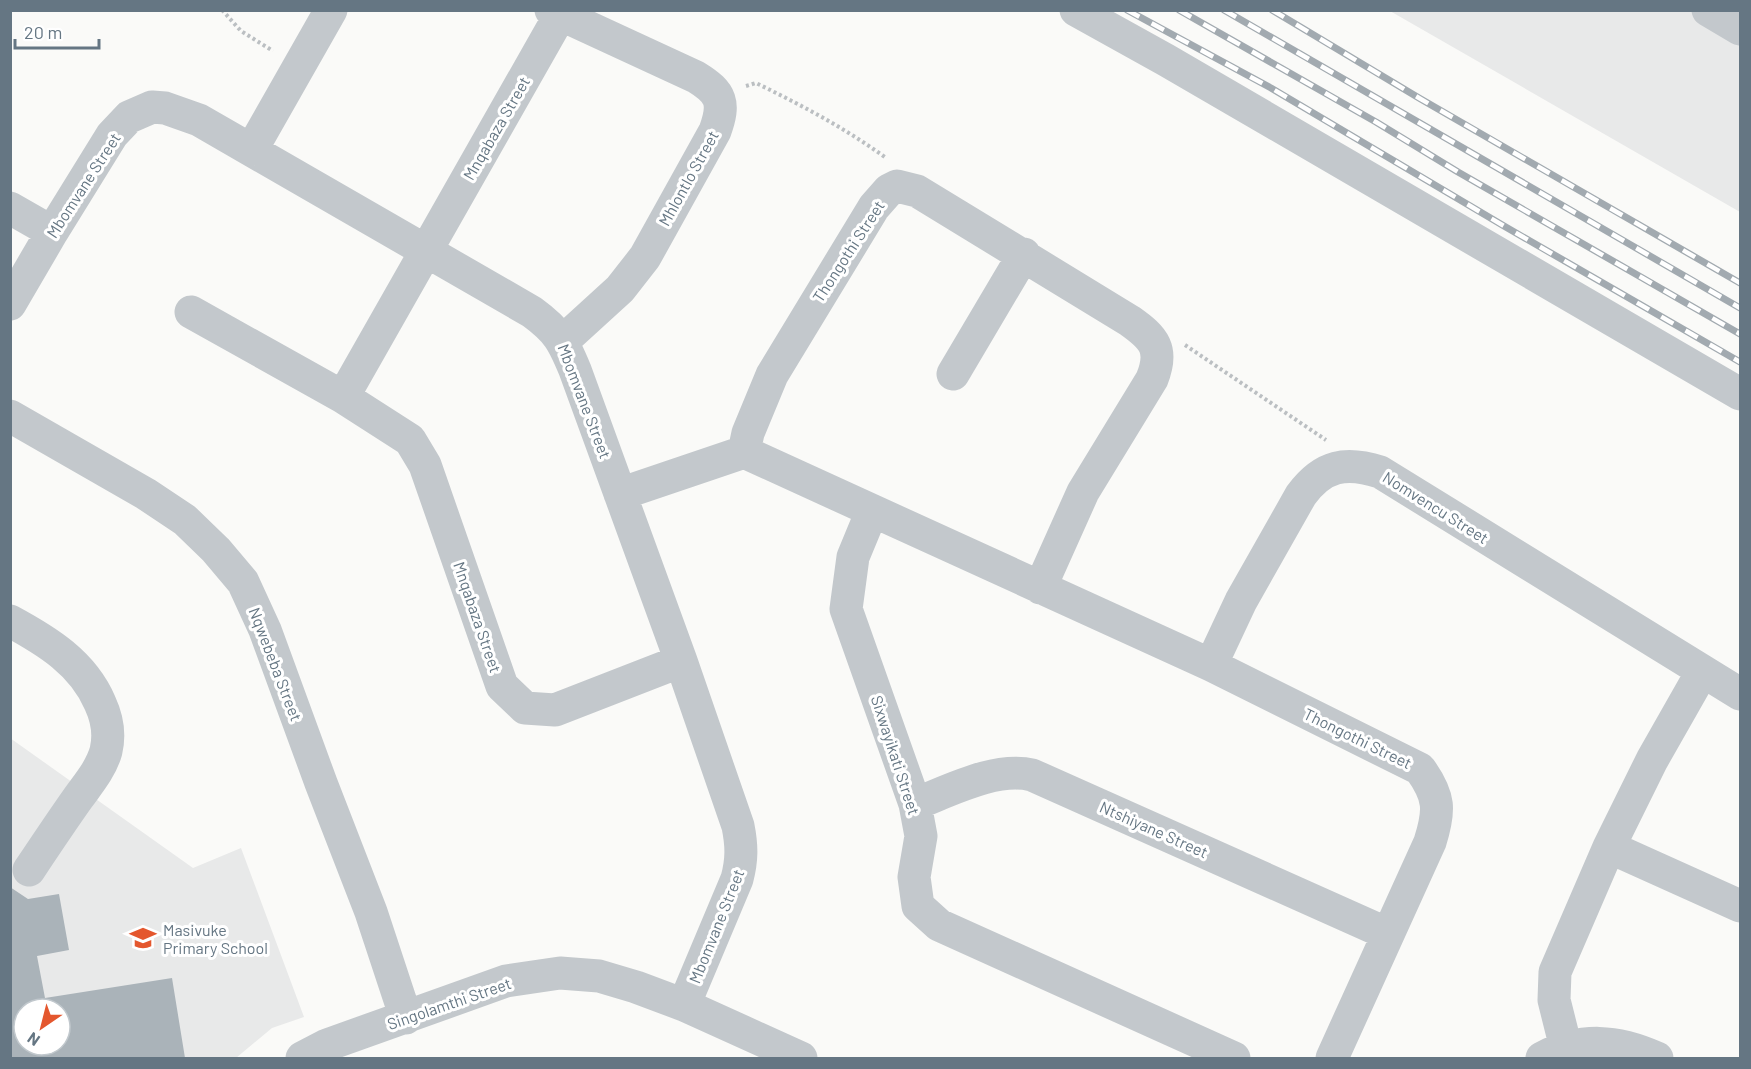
<svg xmlns="http://www.w3.org/2000/svg" width="1751" height="1069" viewBox="0 0 1751 1069" font-family="Barlow,sans-serif">
<style>
.built{fill:#e8e9e9;fill-rule:evenodd}
.building{fill:#aab3b9;fill-rule:evenodd}
.lines{fill:none;stroke-linecap:round;stroke-linejoin:round}
.path{stroke:#bbbfc2;stroke-width:4;stroke-dasharray:3 3;stroke-linecap:butt}
.minor{stroke:#c3c8cc;stroke-width:33}
.rail-casing{stroke:#a2aab0;stroke-width:7}
.rail{stroke:#fff;stroke-width:4.5;stroke-dasharray:14;stroke-linecap:butt}
.labels{text-anchor:middle;dominant-baseline:central;stroke-width:6;stroke-linejoin:round;paint-order:stroke}
.street-label{font-size:16px;fill:#657683;stroke:#fff}
.poi-label{font-size:16px;fill:#657683;stroke:#fff;text-anchor:start}
</style>
<rect width="100%" height="100%" fill="#fafaf8"/>
<path class="built" d="M1390 11H1740V212Z
M10 738 193 868 241 848 304 1017 272 1028 236 1058H11ZM24 1009H60V1045H24Z"/>
<path class="building" d="M10 887 28 899 59 894 69 950 37 956 45 998 172 978 185 1058H10ZM24 1009H60V1045H24Z"/>
<g class="lines">
<path class="path" d="M222 10 241 31 273 51
M746 86 756 83C801 105 845 128 886 158
M1185 345 1326 440"/>
<path class="minor" d="M551 10 696 77C722 93 725 103 715 131L645 257 620 289 563 341
M1076 10 1166 60 1740 394
M1708 10 1740 29
M252 149 331 10
M10 208 52 232
M10 304 52 232 112 135 129 117 152 107 165 108 199 120 532 312C558 331 563 341 575 370L681 661 738 826C742 846 742 860 737 879L684 1005
M191 312 343 397 410 440 425 465 502 686 525 708 555 710 681 661
M953 374 1024 254
M343 397 560 15
M10 416 146 494 185 520 216 550 243 582 265 630 321 783 371 912 406 1018
M744 452 748 433 772 375 874 207 889 190 897 186 917 191 1130 321C1154 338 1164 349 1152 379L1083 492 1040 588
M620 494 744 452 1211 665 1420 769C1440 797 1440 810 1430 842L1332 1058
M872 511 853 557 846 609 915 804 921 836 914 877 918 906 939 925 1234 1058
M10 621C47 641 83 663 100 703 107 718 110 734 106 751 101 769 88 784 78 798 61 822 45 846 29 870
M1211 665 1241 601 1301 495C1323 465 1346 461 1380 472L1740 694
M915 804C949 791 996 766 1032 775L1388 934
M1609 847 1740 906
M1566 1048 1554 1000 1555 972 1609 847 1652 760 1702 672
M302 1058 327 1045 506 981 560 973 599 976 636 987 684 1005 801 1058
M1542 1058C1581 1037 1617 1040 1657 1058"/>
<g class="rail-casing">
<path id="rail" d="M1127 10 1271 88 1504 226 1740 362
M1179 10 1376 122 1458 172 1740 334
M1224 10 1740 308
M1272 10 1419 98 1740 283"/>
</g>
<use href="#rail" class="rail"/>
</g>
<defs>
<g id="school-bare" transform="scale(2.07)"><path d="M0-5L7-2L0 1L-7-2ZM-4 1L0 2.5L4 1V4Q0 6-4 4Z" fill="#e4572e" stroke="#fff" stroke-width="2.5" paint-order="stroke"/></g>
</defs>
<g fill-rule="evenodd">
<use href="#school-bare" x="143" y="938"/>
</g>
<g class="labels">
<g class="street-label">
<text transform="translate(496 128) rotate(-60)">Mnqabaza Street</text>
<text transform="translate(688 178) rotate(-61)">Mhlontlo Street</text>
<text transform="translate(83 185) rotate(-57)">Mbomvane Street</text>
<text transform="translate(848 251) rotate(-57)">Thongothi Street</text>
<text transform="translate(585 401) rotate(69)">Mbomvane Street</text>
<text transform="translate(1436 507) rotate(32)">Nomvencu Street</text>
<text transform="translate(478 617) rotate(71)">Mnqabaza Street</text>
<text transform="translate(276 664) rotate(69)">Nqwebeba Street</text>
<text transform="translate(1358 738) rotate(26)">Thongothi Street</text>
<text transform="translate(896 755) rotate(72)">Sixwayikati Street</text>
<text transform="translate(1154 829) rotate(24)">Ntshiyane Street</text>
<text transform="translate(716 926) rotate(-68)">Mbomvane Street</text>
<text transform="translate(449 1003) rotate(-19)">Singolamthi Street</text>
</g>
<g class="poi-label">
<text x="163" y="929">Masivuke<tspan x="163" dy="18">Primary School</tspan></text>
</g>
</g>
<rect width="1751" height="1069" fill="none" stroke="#657683" stroke-width="24"/>
<g transform="translate(42 1027) rotate(215)"><circle r="28" fill="#ffffff" stroke="#c1c8cd" stroke-width="1.5"/>
<path d="M0-4.5L10 22L0 15L-10 22Z" fill="#e4572e"/>
<text y="-9" font-size="16" font-weight="bold" text-anchor="middle" fill="#657683">N</text>
</g>
<path d="M15 39v9h84v-9" fill="none" stroke="#657683" stroke-width="3"/>
<text x="24" y="39" font-size="18" fill="#657683" stroke="#ffffff" stroke-width="4.5" paint-order="stroke">20 m</text>
</svg>
